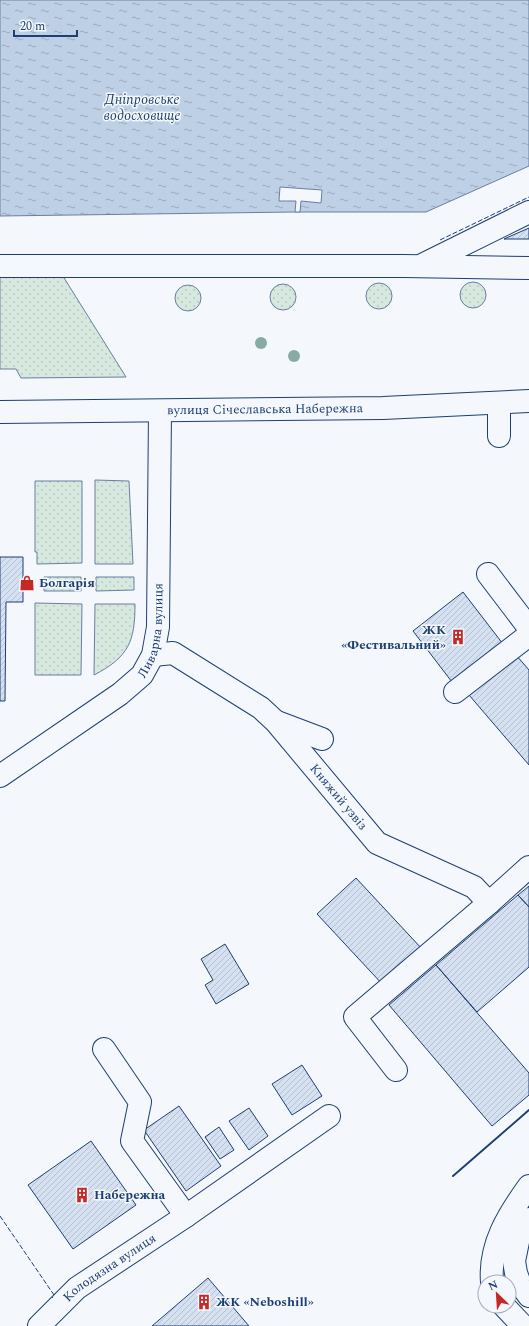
<svg xmlns="http://www.w3.org/2000/svg" width="529" height="1326" viewBox="0 0 529 1326" font-family="Spectral,serif">
<style>
.grass{fill:url(#grass-dots);stroke:#687fa3}
.water{fill:url(#water-ripples);stroke:#687fa3}
.pier{fill:#f4f7fb;stroke:#687fa3}
.building{fill:url(#building-hatch);stroke:#1d3f73}
.lines{fill:none;stroke-linecap:round;stroke-linejoin:round}
.minor-casing{stroke:#1d3f73;stroke-width:24}
.major-casing{stroke:#1d3f73;stroke-width:24}
.minor{stroke:#f4f7fb;stroke-width:22}
.major{stroke:#f4f7fb;stroke-width:22}
.fence{stroke:#1d3f73;stroke-width:1;stroke-dasharray:5 2;stroke-linecap:butt}
.wall{stroke:#1d3f73;stroke-width:2}
.tree{fill:#86aba6}
.labels{text-anchor:middle;dominant-baseline:central;stroke-width:3;stroke-linejoin:round;paint-order:stroke}
.street-label{font-size:13px;fill:#1d3f73;stroke:#f4f7fb}
.poi-label{font-size:13px;font-weight:bold;fill:#1d3f73;stroke:#f4f7fb;text-anchor:start}
.water-label{font-size:14px;font-style:italic;fill:#1d3f73;stroke:#f4f7fb}
</style>
<defs>
<pattern id="grass-dots" width="8" height="8" patternUnits="userSpaceOnUse"><rect width="8" height="8" fill="#d7e8df"/><path d="M2 2h.1M6 6h.1" fill="none" stroke="#b8c8c3" stroke-width="1.8" stroke-linecap="round"/></pattern>
<pattern id="water-ripples" width="26" height="14" patternUnits="userSpaceOnUse"><rect width="26" height="14" fill="#bed0e5"/><path d="M2 4q2-2 4 0t4 0M15 11q2-2 4 0t4 0" fill="none" stroke="#9aaabe"/></pattern>
<pattern id="building-hatch" width="6" height="6" patternUnits="userSpaceOnUse"><rect width="6" height="6" fill="#d5e0f0"/><path d="M-1 1l2-2M0 6l6-6M5 7l2-2" fill="none" stroke="#b6c1d1"/></pattern>
</defs>
<rect width="100%" height="100%" fill="#f4f7fb"/>
<path class="grass" d="M61 273 126 377 21 378 16 369H0V274Z
M460 295a13 13 0 1 1 26 0a13 13 0 1 1-26 0Z
M366 296a13 13 0 1 1 26 0a13 13 0 1 1-26 0Z
M270 297a13 13 0 1 1 26 0a13 13 0 1 1-26 0Z
M175 298a13 13 0 1 1 26 0a13 13 0 1 1-26 0Z
M95 480 129 481 133 564H95Z
M35 481H82V563L37 564V552H35Z
M44 577H81V591H44Z
M96 577H134V590L96 591Z
M35 603 82 604 81 675H35Z
M95 604H135C135 641 129 657 94 675Z"/>
<path class="water" d="M0 0H529V166L426 212H295L0 216Z"/>
<path class="pier" d="M280 187 322 190 321 203 301 201 300 212H295L296 201H279Z"/>
<path class="building" d="M529 228V239H504Z
M0 557H23V602H6L5 701H0Z
M463 592 503 644 452 682 413 631Z
M516 655 529 670V765L469 695Z
M356 878 423 950 384 986 317 914Z
M529 886V907L518 895Z
M518 895 529 907V967L477 1012 436 965Z
M225 944 249 984 216 1004 205 985 213 980 201 959Z
M436 965 529 1073V1095L492 1126 389 1005Z
M302 1065 322 1096 292 1115 272 1084Z
M179 1106 221 1166 186 1191 144 1130Z
M249 1108 268 1136 249 1150 229 1121Z
M219 1127 234 1150 220 1159 205 1137Z
M91 1141 136 1205 73 1249 28 1185Z
M208 1278 249 1326H152Z"/>
<g class="lines">
<g class="minor-casing">
<g id="minor">
<path d="M424 264 529 212"/>
<path d="M0 266H404L529 268"/>
<path d="M499 403V436"/>
<path d="M488 574 529 628"/>
<path id="s1" d="M153 655 173 653 261 708 276 722 377 843 474 887 489 903 529 867"/>
<path d="M455 692 529 635"/>
<path d="M277 722 322 739"/>
<path id="s2" d="M0 776 120 694 142 675 153 655 158 627 160 411"/>
<path d="M104 1049 140 1102 132 1141 186 1216"/>
<path d="M396 1070 355 1017 489 903"/>
<path d="M529 1219 520 1232 514 1261 516 1273 520 1284 529 1296"/>
<path d="M492 1282C489 1245 508 1215 529 1186"/>
<path d="M504 1306 523 1326"/>
<path id="s3" d="M39 1326 77 1288 186 1216 329 1116"/>
</g>
</g>
<g class="major-casing">
<g id="major">
<path id="s4" d="M0 412 383 408 529 401"/>
</g>
</g>
<use href="#minor" class="minor"/>
<use href="#major" class="major"/>
<path class="fence" d="M440 240 529 197
M0 1216 54 1295 52 1298"/>
<path class="wall" d="M453 1176 529 1110"/>
</g>
<g class="tree">
<circle cx="261" cy="343" r="6"/>
<circle cx="294" cy="356" r="6"/>
</g>
<defs>
<g id="shop-bare" transform="scale(1.2)"><path d="M-5-2.5h2.3a2.7 3.5 0 0 1 5.4 0H5L5.5 6h-11ZM-1.5-2.5h3a1.5 2.3 0 0 0-3 0Z" fill="#c62828" stroke="#f4f7fb" stroke-width="2.5" paint-order="stroke"/></g>
<g id="building-bare" transform="scale(1.2)"><path d="M-4-6H4V6H1V3H-1V6H-4ZM-2.5-4.3h1.7v1.8h-1.7ZM.8-4.3h1.7v1.8H.8ZM-2.5-1h1.7V.8h-1.7ZM.8-1h1.7V.8H.8Z" fill="#c62828" stroke="#f4f7fb" stroke-width="2.5" paint-order="stroke"/></g>
</defs>
<g fill-rule="evenodd">
<use href="#shop-bare" x="27" y="583"/>
<use href="#building-bare" x="458" y="637"/>
<use href="#building-bare" x="82" y="1195"/>
<use href="#building-bare" x="204" y="1302"/>
</g>
<g class="labels">
<g class="street-label">
<text stroke="none"><textPath href="#s4" startOffset="265">вулиця Січеславська Набережна</textPath></text>
<text stroke="none"><textPath href="#s2" startOffset="221">Ливарна вулиця</textPath></text>
<text stroke="none"><textPath href="#s1" startOffset="242">Княжий узвіз</textPath></text>
<text stroke="none"><textPath href="#s3" startOffset="92">Колодязна вулиця</textPath></text>
</g>
<g class="poi-label">
<text x="39" y="583">Болгарія</text>
<text x="446" y="630" text-anchor="end">ЖК<tspan x="446" dy="15">«Фестивальний»</tspan></text>
<text x="94" y="1195">Набережна</text>
<text x="216" y="1302">ЖК «Neboshill»</text>
</g>
<g class="water-label">
<text x="142" y="99">Дніпровське<tspan x="142" dy="16">водосховище</tspan></text>
</g>
</g>
<g transform="translate(497 1294) rotate(335)"><circle r="19" fill="#f4f7fb" stroke="#9eadc5"/>
<path d="M0-3L7 15L0 10L-7 15Z" fill="#c62828"/>
<text y="-6" font-size="11" font-weight="bold" text-anchor="middle" fill="#1d3f73">N</text>
</g>
<path d="M14 30v6h63v-6" fill="none" stroke="#1d3f73" stroke-width="2"/>
<text x="20" y="30" font-size="12" fill="#1d3f73" stroke="#f4f7fb" stroke-width="3" paint-order="stroke">20 m</text>
</svg>
